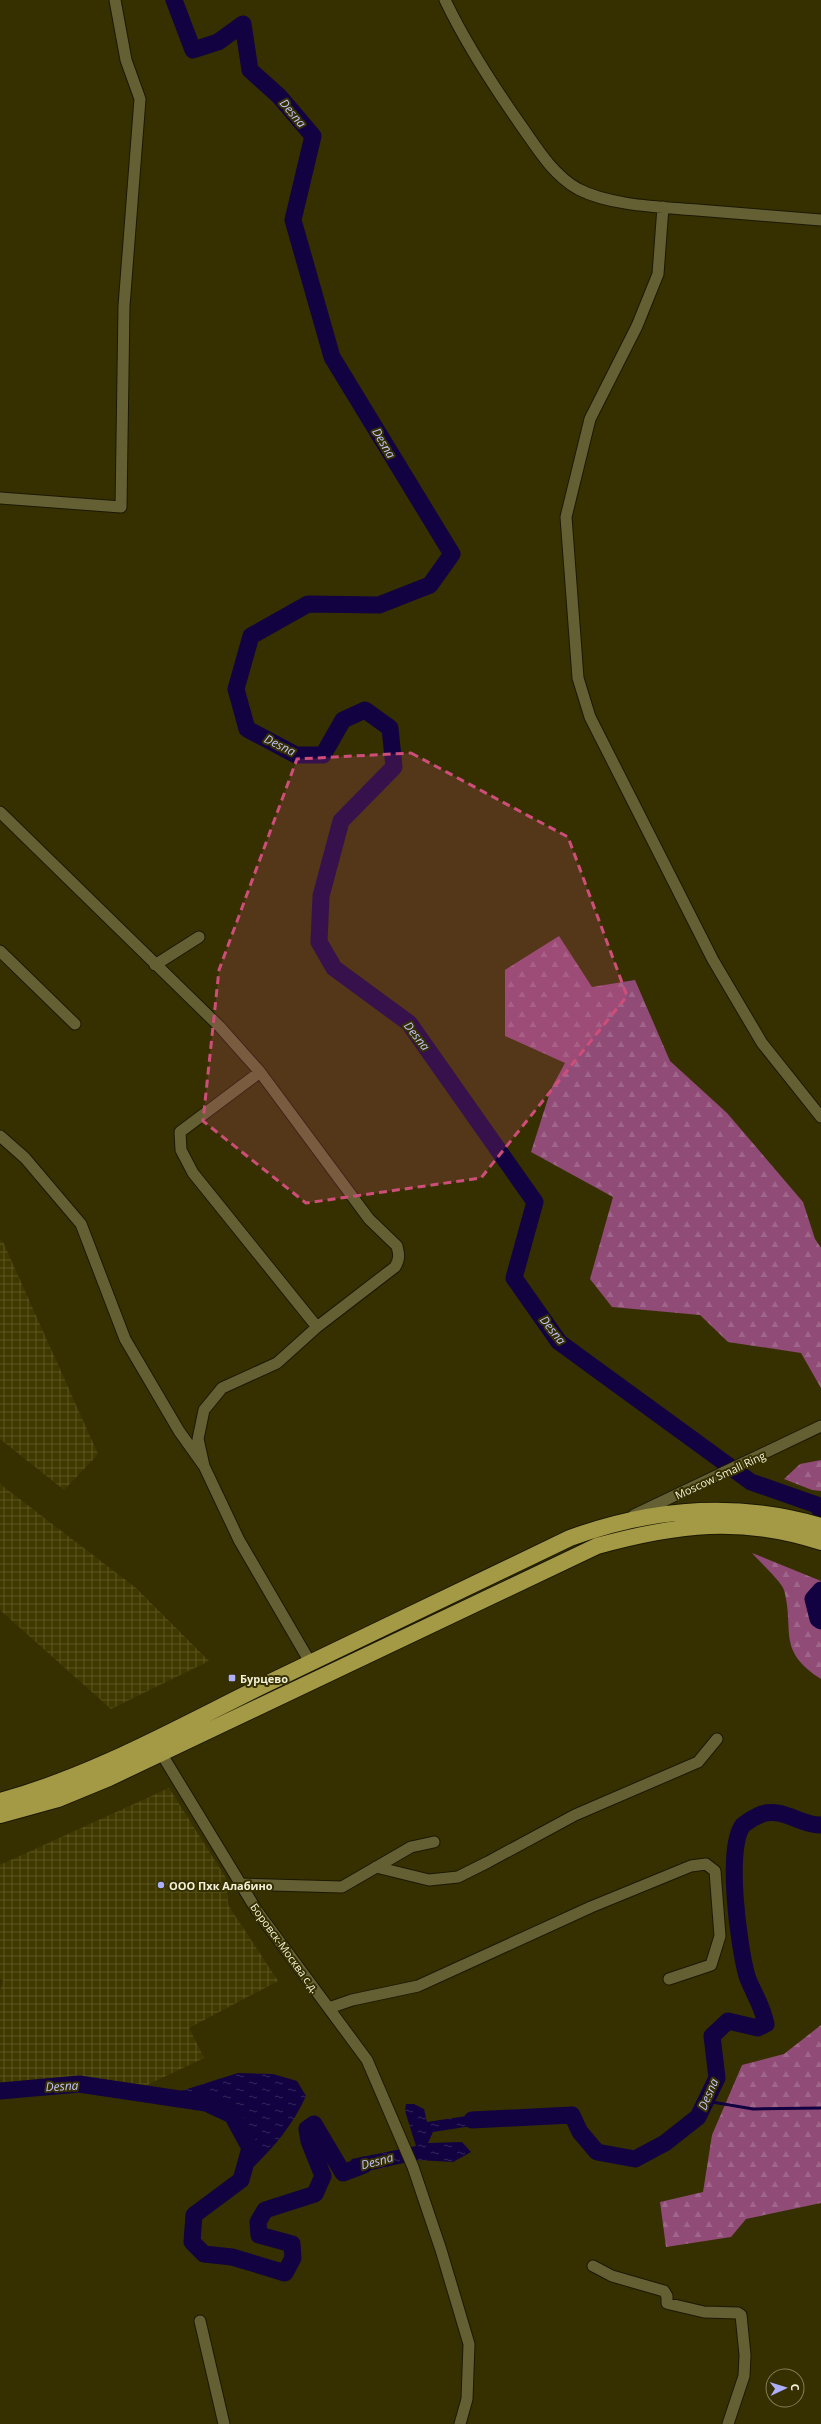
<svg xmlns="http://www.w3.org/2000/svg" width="821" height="2424" viewBox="0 0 821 2424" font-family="'Open Sans',sans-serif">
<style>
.industrial{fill:url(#industrial-grid)}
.forest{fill:url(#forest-firs)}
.water{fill:url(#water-ripples)}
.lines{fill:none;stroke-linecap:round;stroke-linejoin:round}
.stream{stroke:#120241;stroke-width:3}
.river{stroke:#120241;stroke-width:17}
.minor-casing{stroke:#1b1803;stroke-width:13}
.highway-casing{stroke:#1b1803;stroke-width:18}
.minor{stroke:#656033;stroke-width:11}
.highway{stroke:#a49a46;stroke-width:16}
.marked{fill:#ce4e7a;fill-opacity:0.2;stroke:#ce4e7a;stroke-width:3;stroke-dasharray:8 5;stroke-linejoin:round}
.poi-dot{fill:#adaffb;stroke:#363001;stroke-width:1.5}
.labels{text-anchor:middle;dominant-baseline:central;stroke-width:4;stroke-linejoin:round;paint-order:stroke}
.street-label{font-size:11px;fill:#f2f0d8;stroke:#363001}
.poi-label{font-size:11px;font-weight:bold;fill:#f2f0d8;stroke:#363001;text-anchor:start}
.water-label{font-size:12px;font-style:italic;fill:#c1c4ff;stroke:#363001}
</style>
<defs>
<pattern id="industrial-grid" width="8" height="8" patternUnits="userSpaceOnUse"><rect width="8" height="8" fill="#3f3900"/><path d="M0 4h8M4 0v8" fill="none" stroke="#5b5624"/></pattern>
<pattern id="forest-firs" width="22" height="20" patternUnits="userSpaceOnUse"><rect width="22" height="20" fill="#904b77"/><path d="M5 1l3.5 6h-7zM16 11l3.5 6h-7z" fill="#a0658a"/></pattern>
<pattern id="water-ripples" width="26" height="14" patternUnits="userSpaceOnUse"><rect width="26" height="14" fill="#120241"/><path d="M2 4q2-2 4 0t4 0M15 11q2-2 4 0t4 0" fill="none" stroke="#35275c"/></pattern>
</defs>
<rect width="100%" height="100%" fill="#363001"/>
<path class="industrial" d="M0 1240 3 1242 98 1454 64 1490 0 1439Z
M0 1484 136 1588 209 1661 111 1709 0 1610Z
M169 1788 226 1878 228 1905 278 1981 189 2028 204 2058 147 2085 79 2077 6 2084 0 2080V1991L3 1980 0 1979V1865Z"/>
<path class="forest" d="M559 936 592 987 635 980 670 1061 727 1113 803 1202 815 1239 821 1248V1388L801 1353 728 1342 700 1315 612 1307 590 1279 613 1197 531 1152 551 1089 565 1063 505 1036V970Z
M821 1460V1491L812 1490 784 1479 800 1464Z
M752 1553 821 1581V1679C776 1650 795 1631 784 1590 781 1581 759 1561 752 1553Z
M821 2025V2203L746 2219 731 2237 666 2247 660 2202 703 2192 712 2135 742 2065 784 2054Z"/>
<path class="water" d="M238 2073 273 2074 297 2081 306 2096C289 2133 267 2154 238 2182L250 2148 232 2115 206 2103 165 2096Z
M406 2104H414L424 2109 427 2122 486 2113 494 2118 491 2123 433 2132 428 2143 462 2142 471 2152 453 2162 417 2160 354 2174 343 2173 352 2159 416 2146 405 2111Z"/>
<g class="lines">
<path class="stream" d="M706 2101 753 2109 821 2108"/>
<path class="river" d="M174 0 193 50 218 42 243 24 250 70 279 96 313 136 293 220 332 357 452 554 430 585 379 605 308 604 251 636 236 689 247 729 296 755H323L343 720 365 710 390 728 394 767 341 821 321 896 319 942 334 968 409 1023 535 1202 514 1278 559 1342 751 1482 817 1505 821 1511
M821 1590 813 1599 818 1619 821 1621
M0 2091 79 2084 206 2103 232 2115 250 2148 241 2180 194 2215 192 2242 204 2254 232 2257 285 2273 293 2258 292 2244 259 2235 258 2222 265 2210 315 2194 323 2176 309 2141 307 2129 314 2124 343 2173 364 2165
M472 2120 572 2115 580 2132 597 2152 635 2159 665 2143 698 2117 717 2078 712 2036 728 2021 758 2028 766 2024C762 2004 753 1993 747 1976 739 1948 725 1848 743 1825 747 1822 757 1816 762 1814 782 1807 802 1826 821 1825"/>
<g class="minor-casing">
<path id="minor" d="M445 0C466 44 492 84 520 124 537 148 552 174 578 189 611 206 661 207 697 210 738 213 780 217 821 220
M663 207 658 274 637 326 590 419 566 517 578 678 590 717 713 960 762 1043 821 1117
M0 498 121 507 124 306 140 99 126 60 115 0
M0 812 220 1027 260 1072 369 1219 397 1246C399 1254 400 1259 395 1267L317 1327 277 1363 222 1388 204 1410 198 1439 204 1466
M0 951 75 1024
M155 965 199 937
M260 1072 180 1132 181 1150 193 1173 317 1327
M0 1136 25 1158 81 1224 125 1339 179 1431 204 1466 239 1540 310 1662
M634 1515 821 1426
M161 1753 257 1911 367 2060 413 2167 441 2250 469 2344 467 2399 460 2424
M376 1867 429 1880 458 1877 488 1862 575 1815 698 1762 717 1739
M241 1884 342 1887 411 1847 434 1842
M329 2008 352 2000 418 1986 591 1907 691 1866 706 1864 715 1871 720 1936 711 1965 669 1979
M593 2266 612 2276 664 2291 667 2296V2303L670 2304 704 2312 738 2313 741 2315 745 2355 744 2376 728 2424
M200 2321 224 2424"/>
</g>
<g class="highway-casing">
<path id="highway" d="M0 1801C92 1776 177 1728 262 1686 364 1636 468 1588 570 1538 652 1508 737 1501 821 1526
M0 1815 58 1799 109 1778 597 1546C677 1524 741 1516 821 1542"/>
</g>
<use href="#minor" class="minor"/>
<use href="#highway" class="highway"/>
</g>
<path class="marked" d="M411 753 568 837 627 996 481 1178 306 1203 203 1121 219 970 297 759Z"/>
<g class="poi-dot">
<rect x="228" y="1674" width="8" height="8" rx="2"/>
<circle cx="161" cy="1885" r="4"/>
</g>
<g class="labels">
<g class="street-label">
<text transform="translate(720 1475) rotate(-25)">Moscow Small Ring</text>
<text transform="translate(285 1948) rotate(54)">Боровск-Москва с.д.</text>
</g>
<g class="poi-label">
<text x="240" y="1678">Бурцево</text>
<text x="169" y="1885">ООО Пхк Алабино</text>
</g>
<g class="water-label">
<text transform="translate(293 113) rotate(50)">Desna</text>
<text transform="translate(384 443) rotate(59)">Desna</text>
<text transform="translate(280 745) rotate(26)">Desna</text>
<text transform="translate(417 1036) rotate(52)">Desna</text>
<text transform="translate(553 1330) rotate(51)">Desna</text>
<text transform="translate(62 2086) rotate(-3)">Desna</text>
<text transform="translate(708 2094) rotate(-67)">Desna</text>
<text transform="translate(377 2161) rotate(-15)">Desna</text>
</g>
</g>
<g transform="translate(785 2388) rotate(86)"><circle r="19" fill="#363001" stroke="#817d57"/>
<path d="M0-3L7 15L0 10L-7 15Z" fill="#adaffb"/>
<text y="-6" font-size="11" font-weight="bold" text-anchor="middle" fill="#f2f0d8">С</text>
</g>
</svg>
